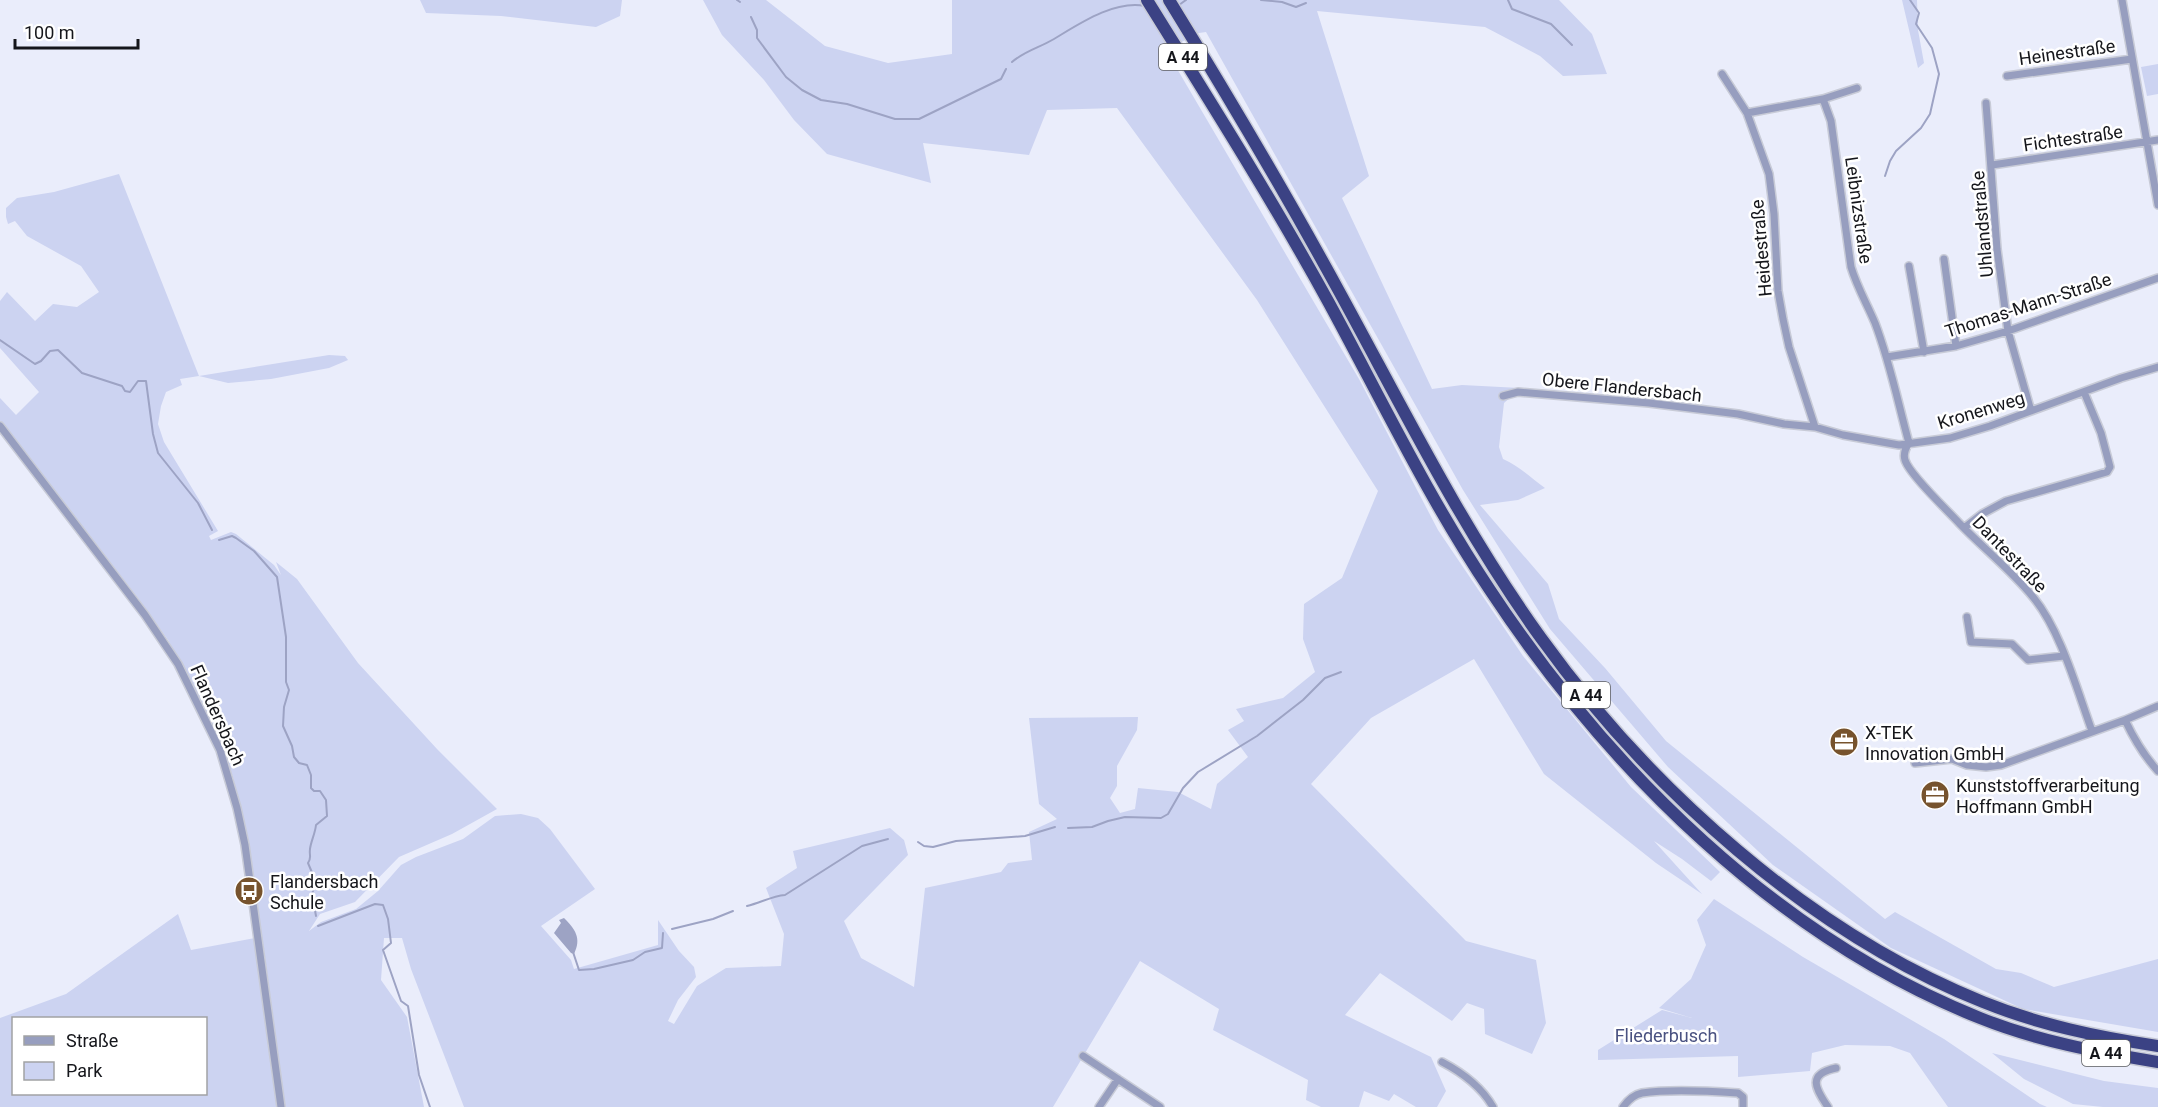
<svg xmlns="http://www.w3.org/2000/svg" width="2158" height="1107" viewBox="0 0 2158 1107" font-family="Roboto,sans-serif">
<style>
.green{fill:#ccd3f1;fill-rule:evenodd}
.water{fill:#9da3c4}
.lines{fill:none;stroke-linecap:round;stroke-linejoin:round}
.stream{stroke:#9da3c4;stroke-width:2}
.minor-casing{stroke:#c8cbd7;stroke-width:10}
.motorway-casing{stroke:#c8cbd7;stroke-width:15}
.minor{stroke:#979ebf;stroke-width:7}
.motorway{stroke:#3b4284;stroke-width:12}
.labels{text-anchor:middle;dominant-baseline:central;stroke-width:5;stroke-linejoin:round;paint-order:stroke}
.shield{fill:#fff;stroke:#5b5c5f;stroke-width:1.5}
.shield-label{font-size:16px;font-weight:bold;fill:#15161b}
.street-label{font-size:18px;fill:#15161b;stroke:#fff}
.poi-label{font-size:18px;fill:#15161b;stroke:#fff;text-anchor:start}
.park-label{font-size:18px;fill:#4a5281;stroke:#fff}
</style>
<rect width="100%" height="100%" fill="#eaedfb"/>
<path class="green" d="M420 0H622L620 16 596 27 501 16 426 13Z
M703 0H766L825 46 888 63 952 54V0H1559L1592 34 1607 74 1563 76 1540 56 1485 27 1317 11 1369 176 1342 198 1432 389 1462 385 1520 388V395L1512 396 1504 403 1499 447 1503 459C1519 466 1531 478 1545 488L1518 500 1480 505 1548 584 1559 619 1605 668 1666 741 1885 919 1895 912 1996 969 2021 973 2054 987 2158 959V1032L2023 1009 1891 948 1773 865 1668 767 1550 629 1463 490 1206 32 1199 33 1166 50 1359 379 1438 530 1523 656 1631 787 1720 872 1711 881 1682 859 1654 841 1702 894 1656 863 1544 774 1474 659 1371 718 1311 784 1466 941 1536 960 1546 1023 1532 1054 1485 1034 1484 1009 1467 1003 1452 1021 1380 973 1345 1015 1431 1057 1446 1091 1437 1107H1416L1394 1094 1389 1101 1364 1091 1359 1107H1321L1306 1100 1308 1080 1213 1030 1219 1009 1140 961 1053 1107H464L411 969 402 938H384L381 980 407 1017 424 1107H285L265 957 247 842 233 777 223 750 198 695 168 640 138 598 63 501 22 452 0 421V398L16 415 39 392 0 348V301L7 292 35 321 53 304 77 307 99 292 81 266 27 236 15 221 8 224 6 217V208L17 198 54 192 119 174 199 376 329 355 345 356 348 360 329 368 271 379 228 383 199 376 180 379 182 385 166 392 161 406 158 424 164 442 218 531 209 536 211 540 231 532 236 534 274 565 281 575 276 562 297 579 358 663 437 749 497 809 452 834 399 857 355 902 320 914 309 931 321 922 356 909 378 891 401 865 416 857 463 839 495 816 521 814 538 818 550 829 595 889 541 926 571 960 574 969 658 945V920L679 951 694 967 696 977 678 1000 668 1021 674 1024 697 986 726 968 781 966 784 934 766 888 797 868 793 851 890 828 904 840 908 855 844 921 861 958 914 987 925 888 1001 872 1008 863 1032 860 1029 832 1057 819 1039 804 1029 718 1138 717 1137 730 1117 766V786L1110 798 1120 813 1135 809 1138 788 1178 792 1211 809 1217 784 1248 757 1228 730 1244 721 1236 709 1283 698 1315 672 1303 639 1304 604 1342 578 1378 491 1257 300 1117 108 1047 110 1029 155 923 143 931 183 827 154 794 120 764 80 722 35Z
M1902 0H1917L1918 30 1924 63 1918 68Z
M2158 64V94L2147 96 2141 67Z
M1714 899 1803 957 1944 1039 2040 1104 2047 1107H1948L1910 1053 1890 1046 1845 1045 1812 1053 1810 1071 1738 1077V1056L1598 1060V1050L1662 1010 1692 1018 1659 1008 1691 979 1706 945 1697 920Z
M178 914 191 950 255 938 278 1107H0V1018L66 994ZM14 1018H206V1094H14Z
M1992 1053 2104 1081 2158 1088V1107H2103L2073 1104 2024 1079Z"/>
<path class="water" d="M564 918C575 929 582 938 574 954L571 953 554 933 561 923 559 920Z"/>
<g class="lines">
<path class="stream" d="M737 0 740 2
M1261 0 1282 2 1296 7 1306 3
M1508 0 1512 9 1551 24 1572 45
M1179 5 1186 0
M751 17 757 30V38L786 77 802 90 821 100 847 104 895 119H919L1001 79 1006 69
M1012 62C1026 50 1039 48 1054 39 1079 24 1114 0 1145 6
M1885 176 1890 161 1896 151 1921 128 1930 114 1939 74 1932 48 1916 24 1919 13 1910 0
M0 340 35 364 41 361 50 351 58 350 82 373 122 386 125 391 130 392 138 381H146L153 434 158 453 198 503 212 530
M219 540 232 536 236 538 254 551 277 577 286 637V682L289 690 284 707 283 726 292 746 294 757 299 763 307 765 311 775V788L314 791H320L326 800 327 816 316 825C315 834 311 841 310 849 309 856 312 857 308 863L316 882 312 894 316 916
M1068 828 1092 827 1108 821 1125 817 1161 818 1168 814 1183 788 1198 772 1257 736 1303 700 1325 678 1341 672
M918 842 924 846 933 847 956 841 1025 836 1055 827
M747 906C760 903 772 896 785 895L862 846 888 839
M318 926 375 904 383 905 388 919 391 943 383 950 401 1001 408 1006 419 1075 430 1107
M672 929 713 919 733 911
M573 952 579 970 594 969 633 960 645 952 662 948 663 933"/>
<g class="minor-casing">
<path id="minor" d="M2122 0 2158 205
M1722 74 1747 113 1769 174 1774 214 1778 291 1783 319 1789 347 1815 427
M2007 76 2132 59
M1823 99 1857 88
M1986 103 1997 249 2008 331 2031 411
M1747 113 1823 99 1831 121 1851 267C1857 287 1867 304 1875 323 1890 362 1898 403 1909 443 1905 449 1903 454 1905 460 1909 474 1948 511 1959 523 1983 548 2011 570 2033 597 2061 631 2077 690 2092 731
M1992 165 2158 140
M1944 259 1956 346
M1909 266 1924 352
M1887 357 1956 346 2008 331 2158 278
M1503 396 1518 392 1649 403 1738 414 1784 424 1815 427 1843 435 1899 445 1950 438 1990 426 2121 378 2158 367
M0 426 145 615 178 664 220 750 237 808 245 845 281 1107
M1964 528 1982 514 2006 501 2107 472 2110 467 2101 433 2084 392
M1967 617 1971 642 2012 644 2028 660 2064 656
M2125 720C2134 739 2144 756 2158 771
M1915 763 1952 759 1967 765 1986 767 2001 765 2125 720 2158 706
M1083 1056 1160 1107
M1442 1062C1463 1073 1481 1086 1493 1107
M1099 1107 1118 1079
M1623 1107C1628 1100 1633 1095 1642 1093 1668 1089 1710 1091 1738 1093L1743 1097V1107
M1828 1107C1815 1088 1807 1074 1836 1068"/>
</g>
<g class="motorway-casing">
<path id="motorway" d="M1147 0C1209 100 1272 199 1329 303 1381 399 1429 499 1490 590 1608 769 1778 938 1980 1018 2037 1041 2097 1052 2158 1062
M1169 0C1228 96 1286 194 1340 293 1404 410 1463 530 1541 638 1649 788 1810 933 1983 1002 2040 1025 2098 1037 2158 1046"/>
</g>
<use href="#minor" class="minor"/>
<use href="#motorway" class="motorway"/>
</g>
<defs>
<g id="office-disc" transform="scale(1.5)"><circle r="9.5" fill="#77532d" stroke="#fff"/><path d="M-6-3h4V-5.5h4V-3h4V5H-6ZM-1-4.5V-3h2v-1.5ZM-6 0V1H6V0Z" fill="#fff"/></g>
<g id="bus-disc" transform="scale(1.5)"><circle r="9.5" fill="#77532d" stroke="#fff"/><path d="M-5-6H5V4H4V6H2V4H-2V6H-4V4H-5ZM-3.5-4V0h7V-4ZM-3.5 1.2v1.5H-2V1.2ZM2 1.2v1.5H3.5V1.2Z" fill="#fff"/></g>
</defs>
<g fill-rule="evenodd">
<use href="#office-disc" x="1844" y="742"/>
<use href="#office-disc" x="1935" y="795"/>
<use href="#bus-disc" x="249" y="891"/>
</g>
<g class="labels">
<g class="shield">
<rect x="1159" y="44" width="48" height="26" rx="4.5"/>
<rect x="1562" y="682" width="48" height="26" rx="4.5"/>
<rect x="2082" y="1040" width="48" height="26" rx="4.5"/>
</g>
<g class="shield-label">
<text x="1183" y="57">A 44</text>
<text x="1586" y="695">A 44</text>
<text x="2106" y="1053">A 44</text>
</g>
<g class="street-label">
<text transform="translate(2067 52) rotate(-8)">Heinestraße</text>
<text transform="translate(2073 138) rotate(-8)">Fichtestraße</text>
<text transform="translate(1859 210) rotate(82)">Leibnizstraße</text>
<text transform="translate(1982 224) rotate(-95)">Uhlandstraße</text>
<text transform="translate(1761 248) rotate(-95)">Heidestraße</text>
<text transform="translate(2028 305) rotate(-18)">Thomas-Mann-Straße</text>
<text transform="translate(1622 387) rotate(6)">Obere Flandersbach</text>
<text transform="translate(1981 410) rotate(-17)">Kronenweg</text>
<text transform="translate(2010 554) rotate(46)">Dantestraße</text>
<text transform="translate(218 715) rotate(66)">Flandersbach</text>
</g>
<g class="poi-label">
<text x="1865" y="732">X-TEK<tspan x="1865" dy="21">Innovation GmbH</tspan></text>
<text x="1956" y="785">Kunststoffverarbeitung<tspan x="1956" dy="21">Hoffmann GmbH</tspan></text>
<text x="270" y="881">Flandersbach<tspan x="270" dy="21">Schule</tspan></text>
</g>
<g class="park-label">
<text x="1666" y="1035">Fliederbusch</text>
</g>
</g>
<rect x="12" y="1017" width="195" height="78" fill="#ffffff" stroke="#a1a2a4" stroke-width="1.5"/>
<rect x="24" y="1036" width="30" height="9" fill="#979ebf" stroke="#a1a2a4" stroke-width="1.5"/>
<text x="66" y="1047" font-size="18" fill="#15161b">Straße</text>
<rect x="24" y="1062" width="30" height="18" fill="#ccd3f1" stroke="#a1a2a4" stroke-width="1.5"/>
<text x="66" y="1077" font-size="18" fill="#15161b">Park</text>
<path d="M15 39v9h123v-9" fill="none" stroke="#15161b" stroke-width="3"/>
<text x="24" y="39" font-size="18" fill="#15161b" stroke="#ffffff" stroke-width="4.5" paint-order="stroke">100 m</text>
</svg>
